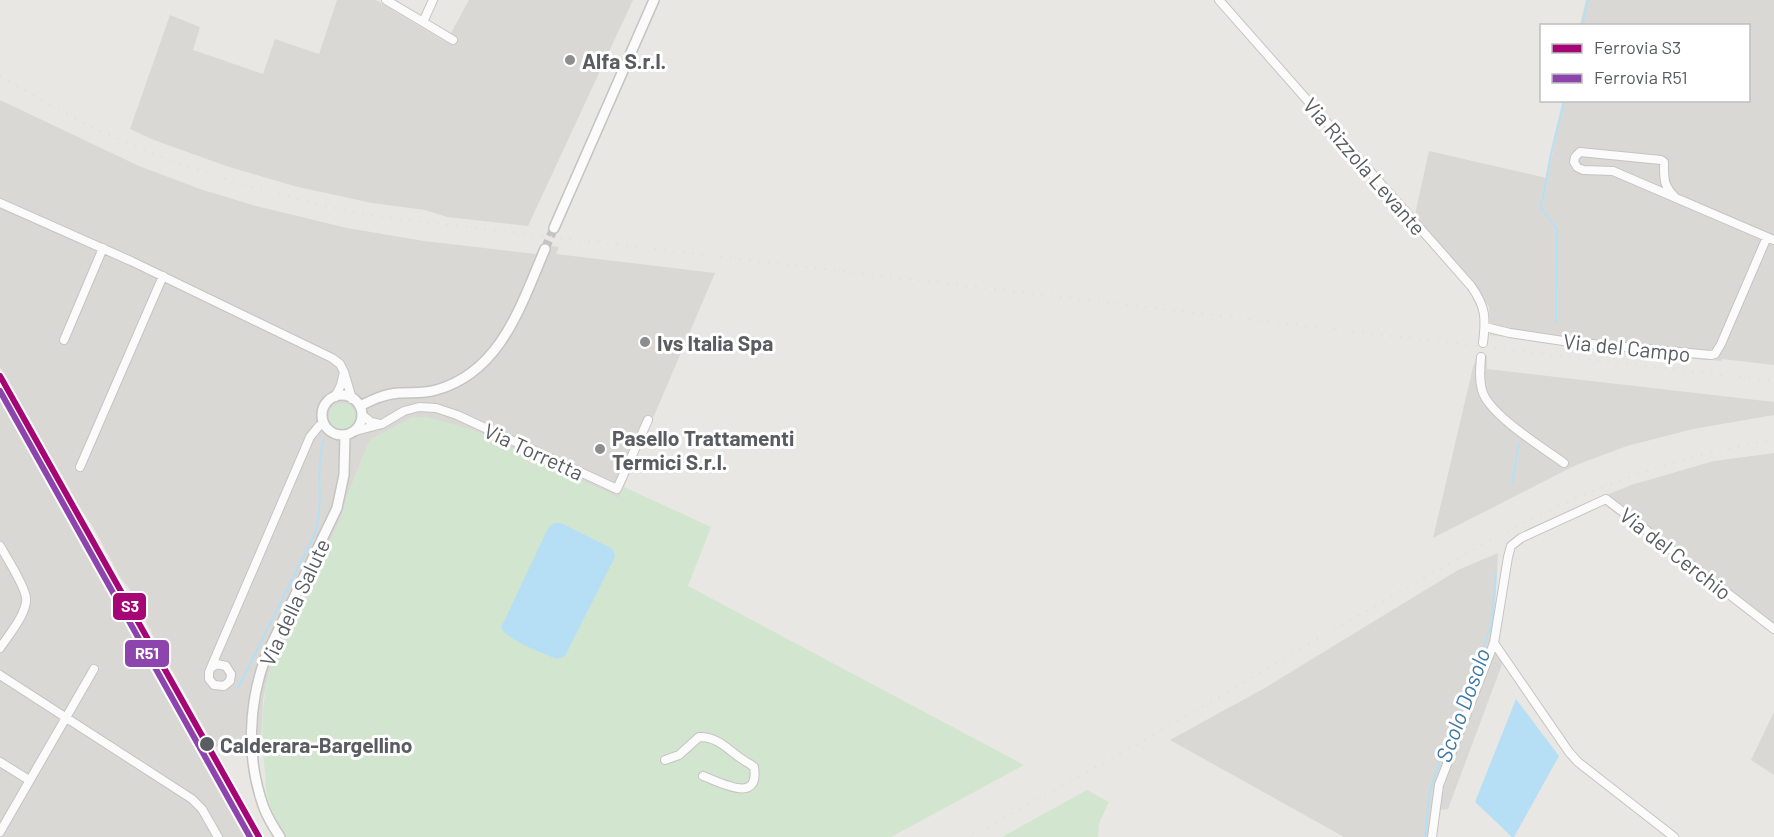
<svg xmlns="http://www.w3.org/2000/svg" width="1774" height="837" viewBox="0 0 1774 837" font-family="Barlow,sans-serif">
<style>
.industrial{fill:#dad8d4}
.green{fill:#d2e5ce}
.water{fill:#b6dff5}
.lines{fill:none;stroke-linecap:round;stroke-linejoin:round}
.stream{stroke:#b6dff5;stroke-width:2}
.tertiary-tunnel{stroke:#c5c4c2;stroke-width:9;stroke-dasharray:9 4.5;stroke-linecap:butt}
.minor-casing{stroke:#c4c4c3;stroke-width:10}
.tertiary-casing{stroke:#c4c4c3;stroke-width:12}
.minor{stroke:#fcfbfb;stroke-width:8}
.tertiary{stroke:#fcfbfb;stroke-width:9}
.rail{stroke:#e0e1e0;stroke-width:2;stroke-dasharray:1.5 8;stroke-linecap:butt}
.rail-1-casing{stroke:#fff;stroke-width:10}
.rail-2-casing{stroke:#fff;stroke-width:10}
.rail-1{stroke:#a50575;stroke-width:6}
.rail-2{stroke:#8e44ad;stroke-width:6}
.poi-dot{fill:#8b8d8e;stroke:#fff;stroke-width:2}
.stop-dot{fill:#595d61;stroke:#fff;stroke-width:2}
.labels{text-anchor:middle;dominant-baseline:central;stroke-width:6;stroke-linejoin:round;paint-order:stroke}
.poi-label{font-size:21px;font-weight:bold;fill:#595d61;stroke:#fff;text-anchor:start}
.street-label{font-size:21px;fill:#595d61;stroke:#fff}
.stop-label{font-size:21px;font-weight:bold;fill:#595d61;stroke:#fff;text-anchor:start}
.water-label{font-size:22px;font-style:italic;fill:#3c77a5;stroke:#fff}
.line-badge{stroke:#fff;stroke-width:2}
.badge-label{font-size:16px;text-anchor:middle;font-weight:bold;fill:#fff}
</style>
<rect width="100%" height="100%" fill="#e9e7e3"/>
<path class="industrial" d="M337 0H376L446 42 469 0H633L528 226 447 217 425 210 372 203 298 187 229 167 154 140 130 129 170 15 200 27 193 50 263 74 275 39 319 54Z
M1586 0H1774V365L1722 359 1721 361 1670 357 1490 335 1489 307 1479 292 1414 219 1429 151 1547 178 1564 101 1748 100V26L1580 25Z
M0 100 139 166 200 189 256 206 347 228 424 241 536 254 540 245 559 247 556 254 715 273 619 498 473 430 412 418 370 440 348 494 340 521 275 654 268 677 263 700 261 741 215 747 159 647 130 590 120 577 93 527 82 511 0 367Z
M1478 355 1487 356V369L1774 402V415L1693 429 1627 446 1576 465 1433 538 1473 367Z
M0 395 111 597 247 837H0Z
M1774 453V635L1597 499 1631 485 1714 461Z
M1498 553 1494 628 1500 631 1498 642 1500 655 1504 659 1448 809 1431 811 1429 837H1344L1170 740 1263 689 1458 570Z
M1774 712V775L1751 760Z"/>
<path class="green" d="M329 416a13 13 0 1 1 26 0a13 13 0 1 1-26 0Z
M423 417 435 419 473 430 619 498 624 487 711 527 688 586 1024 765 891 837H286C279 825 272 813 268 799 265 791 266 781 265 772 260 728 261 696 275 654L340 521 348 494 370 440 412 418Z
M1087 790 1109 802 1099 823 1098 837H1002Z"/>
<path class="water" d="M554 523H561L611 548 614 552 615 557 565 656 557 659C542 653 509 641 501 628L548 528Z
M1516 699 1559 756 1514 837H1512L1475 802Z"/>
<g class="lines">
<path class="stream" d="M1582 26 1588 0
M1556 322 1557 229 1541 208 1551 154 1564 100
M1512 484 1519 443
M238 688 315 533C325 503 314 470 324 439
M1425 837 1430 790 1451 730 1491 626 1496 573"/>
<path class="tertiary-tunnel" d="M545 249 554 228"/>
<g class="minor-casing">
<path id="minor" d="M386 0 423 22 433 0
M1219 0 1471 286C1486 307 1486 318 1483 343
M423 22 453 40
M1675 197C1663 185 1664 179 1664 162L1661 160 1580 152 1575 157 1574 162 1577 167 1583 170 1613 171 1774 240
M0 203 131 261 332 358 340 364 344 372
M1485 327 1510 333 1570 342 1711 355 1715 354 1721 344 1767 237
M64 340 103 248
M1481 357C1480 368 1479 379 1482 390 1488 414 1543 448 1564 463
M335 397 341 385 344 372 352 399
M362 415 371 422 380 424
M352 432 382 424 404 411 419 407 436 408 457 415 617 489 648 420
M80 467 163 276
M0 546C7 558 25 586 26 598 28 612 8 636 0 648
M1494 643 1569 752 1578 762 1674 837
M211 668 217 664 226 666 231 674 230 681 224 686 214 685 209 679V672L310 437 319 426 324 424
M0 675 192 799 202 809 218 837
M665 760 679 755 699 737C720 736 732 755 750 764L754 767C760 805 720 782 703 776
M0 762 29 780
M0 832 94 669
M1432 837 1439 785 1494 643 1508 557 1511 546 1521 538 1606 499 1774 629"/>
</g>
<g class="tertiary-casing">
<path id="tertiary" d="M554 228 654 0
M322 415a20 20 0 1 1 40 0a20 20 0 1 1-40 0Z
M360 406C372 400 384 394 399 393 411 392 423 394 436 390 501 372 521 305 545 249
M280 837C274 828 268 818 264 808 246 759 248 704 266 656L337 508 344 475 345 435"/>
</g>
<use href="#minor" class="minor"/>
<use href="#tertiary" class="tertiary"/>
<path class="rail" d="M0 76C26 91 53 107 80 121 172 167 275 197 375 216L1774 381
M970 837C1045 795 1121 754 1195 711 1250 679 1304 646 1359 615 1424 579 1487 539 1554 508 1623 476 1699 452 1774 440"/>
<g class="rail-1-casing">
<path id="rail-1" d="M0 376 259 837"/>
</g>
<g class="rail-2-casing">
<path id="rail-2" d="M0 391 250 837"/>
</g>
<use href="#rail-1" class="rail-1"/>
<use href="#rail-2" class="rail-2"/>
</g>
<g class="poi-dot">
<circle cx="570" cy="60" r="6"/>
<circle cx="645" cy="342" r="6"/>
<circle cx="600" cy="449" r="6"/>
</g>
<circle class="stop-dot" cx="207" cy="744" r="8"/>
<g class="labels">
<g class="poi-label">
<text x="582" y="60">Alfa S.r.l.</text>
<text x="657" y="342">Ivs Italia Spa</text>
<text x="612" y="437">Pasello Trattamenti<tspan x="612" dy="24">Termici S.r.l.</tspan></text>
</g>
<g class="street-label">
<text transform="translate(1365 166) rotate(49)">Via Rizzola Levante</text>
<text transform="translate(1627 347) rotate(6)">Via del Campo</text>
<text transform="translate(534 451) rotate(25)">Via Torretta</text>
<text transform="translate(1676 553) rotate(38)">Via del Cerchio</text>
<text transform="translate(294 602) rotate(-65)">Via della Salute</text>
</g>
<g class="stop-label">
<text x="220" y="744">Calderara-Bargellino</text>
</g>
<g class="water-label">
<text transform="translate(1462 705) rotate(-70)">Scolo Dosolo</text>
</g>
</g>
<g class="line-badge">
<rect x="112" y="592" width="35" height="29" rx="6" fill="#a50575"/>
<rect x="124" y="639" width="46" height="29" rx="6" fill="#8e44ad"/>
</g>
<g class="badge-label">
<text x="130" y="612">S3</text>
<text x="147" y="659">R51</text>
</g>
<rect x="1540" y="24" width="210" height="78" fill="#ffffff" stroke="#bdbec0" stroke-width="1.5"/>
<rect x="1552" y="44" width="30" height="9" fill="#a50575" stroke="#bdbec0" stroke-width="1.5"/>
<text x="1594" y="54" font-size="18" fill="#595d61">Ferrovia S3</text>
<rect x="1552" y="74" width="30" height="9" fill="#8e44ad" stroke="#bdbec0" stroke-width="1.5"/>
<text x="1594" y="84" font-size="18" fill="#595d61">Ferrovia R51</text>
</svg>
